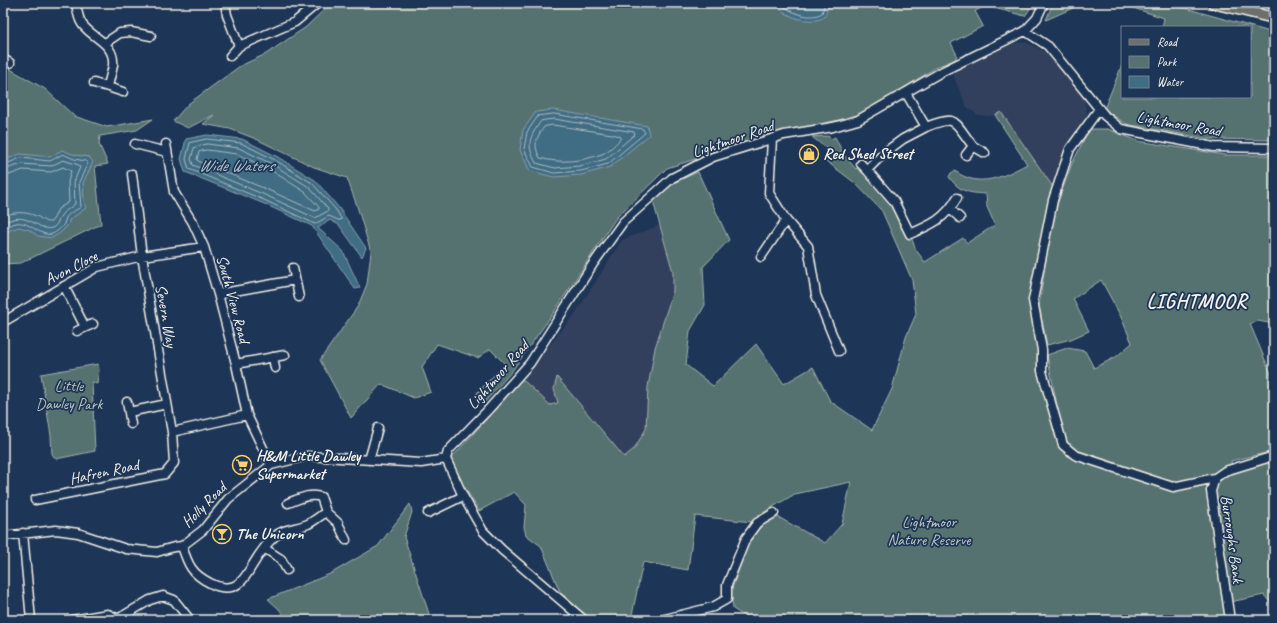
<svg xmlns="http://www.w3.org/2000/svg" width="1277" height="623" viewBox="0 0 1277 623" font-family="Caveat,sans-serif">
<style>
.built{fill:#31415d}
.green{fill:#567270;stroke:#a5b2ac}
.water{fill:#406c84;stroke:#88a1ac}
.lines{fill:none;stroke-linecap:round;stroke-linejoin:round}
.shore{stroke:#acbcc0;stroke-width:1}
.minor-casing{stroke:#f4f1e8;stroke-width:11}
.major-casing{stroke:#f4f1e8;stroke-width:13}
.minor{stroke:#1d3557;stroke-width:8}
.major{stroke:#6c706d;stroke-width:10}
.labels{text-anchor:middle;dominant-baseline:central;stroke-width:3.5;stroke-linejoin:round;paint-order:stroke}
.street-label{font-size:16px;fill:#f4f1e8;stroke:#1d3557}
.poi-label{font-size:16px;font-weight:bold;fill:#f4f1e8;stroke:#1d3557;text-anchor:start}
.park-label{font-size:16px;fill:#bdc5be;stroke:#1d3557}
.water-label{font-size:17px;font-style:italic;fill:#b5c2c5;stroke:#1d3557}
.district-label{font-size:20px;font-weight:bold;letter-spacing:1px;fill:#f4f1e8;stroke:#1d3557}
</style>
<rect width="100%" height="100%" fill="#1d3557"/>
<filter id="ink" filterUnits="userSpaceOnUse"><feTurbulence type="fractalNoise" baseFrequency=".025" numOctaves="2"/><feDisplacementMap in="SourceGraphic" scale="8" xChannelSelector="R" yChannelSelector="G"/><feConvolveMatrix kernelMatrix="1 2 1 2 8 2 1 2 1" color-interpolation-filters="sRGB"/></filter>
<g filter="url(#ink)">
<path class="built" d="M1025 42 1044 51 1084 99 1087 113 1067 148 1055 190 1001 113 989 116 978 115 967 107 955 80 953 73 1009 44Z
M660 225 673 272V291L655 348 648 387 646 429 634 449 624 457 558 377 554 389 559 403 550 406 522 379 575 314 622 240Z"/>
<path class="green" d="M331 3H1034L1025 16 994 8 988 5 975 11 983 26 951 43 957 55 955 60 938 66 879 104 853 117 782 132 667 168 616 218 552 315 512 371 484 403 476 394 505 364 490 349 478 358 437 344 422 367 431 392 414 398 381 384 351 418 320 360 358 306 367 284 371 252 357 206 347 178 314 167 256 139 230 129 203 124 214 115 188 128 173 121 188 104 240 66 266 54 306 27Z
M1053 3H1084L1046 20Z
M1118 3H1167L1274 33V140L1208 139 1126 124 1104 109 1122 65V97H1250V27H1162L1164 18Z
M3 65 45 89 74 116 107 127 153 119 137 130 100 136 99 144 108 164 95 166 101 224 21 263 3 264Z
M1001 112 1055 190 1041 242 1031 287V312L1038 353 1037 358 1039 373 1057 443 1076 460 1145 481H1151L1140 471 1071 448 1063 435 1047 355 1067 348 1085 351 1094 368 1116 357 1132 343 1120 315 1101 280 1073 299 1089 331 1071 339 1047 345 1039 306 1048 245 1058 202 1071 166 1089 129H1108L1138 141 1225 155H1274V324L1258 321 1250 324 1274 381V451L1231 461 1233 472 1274 460V612L1272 605 1264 595 1230 602 1228 587 1221 593 1226 620H770L744 616 733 609 731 591 748 544 758 528 778 517 825 543 842 524 851 482 795 494 766 511 752 522 695 516 688 570 643 562 631 620H594L589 618 560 592 541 546 526 535 524 527 526 505 514 492 479 511 448 460 457 452 522 379 550 405 558 403 554 389 557 377 624 457 634 449 646 429 648 387 655 348 673 291V272L653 201 675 182 698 172 729 240 703 267 705 305 690 331 686 365 713 386 756 344 784 384 813 367 830 401 872 430 892 389 906 337 916 314 912 280 882 211 855 183 826 161 831 152 812 137 828 136 831 139 835 137 844 155 856 169 859 166 879 188C881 195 888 202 894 207L908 238 911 237 916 250 925 262 963 238 967 243 995 225 987 207 986 194C968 193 960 192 949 177L951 173 955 171C979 189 1003 177 1027 164L995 115Z
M98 364 99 370 97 384 92 382 95 451 56 459 52 454 51 436 41 374Z
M410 504 412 512 404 537 431 620H287L279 609 268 599 330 574 378 546Z"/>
<path class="water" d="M775 3H829L825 16C823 18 819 20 816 20 803 22 782 15 775 3Z
M553 110 647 126 649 135 610 167 581 175 554 177 530 171 520 150 523 130 536 112Z
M207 135 242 139 276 156 315 180 339 208 366 248 362 257 339 225 330 220 318 228 343 251 360 288 355 289 312 226 262 203 185 172 181 159 186 139Z
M62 150 75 155 89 157 93 162 83 183 84 201 86 208 69 220V224L60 233 52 238 38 236 30 230 19 227 10 230 3 236V161L20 154 50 157Z"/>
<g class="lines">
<path class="shore" d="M780 3C789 12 810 21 822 13L825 3
M554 114 643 129 645 133 608 164 581 171 554 173 533 167 524 149 527 132 538 116Z
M554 119 634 132 635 134 606 159 580 166 555 168 536 163C526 144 529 138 541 121Z
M553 125 612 134 620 136 621 138C617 143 609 151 602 154 583 161 560 164 540 158 533 145 536 138 544 127Z
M207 139 241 143 275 160 312 183 336 210 341 218V220H338L329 216 315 224 264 200 189 169 186 159 190 143Z
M207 144 239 148 272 164 309 187 328 209V211L315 218 265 195 193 165 191 159 194 148Z
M207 150 237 154 269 169 305 192 319 207V209L315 211 268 190 198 161 197 159 199 152Z
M3 165 21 158 50 161 63 154 74 159 86 161 88 163 79 182 81 207C77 210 68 213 66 218 65 220 65 222 64 224 62 227 56 233 52 234 36 238 24 209 3 231
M3 170 22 164 51 166 63 160 79 165 80 167 74 182 75 204C71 208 66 210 63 213 58 218 59 225 52 228 40 233 25 207 3 224
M3 176 9 175 23 170 51 172 63 167 71 171 68 182 69 202 58 209 54 218 51 222C44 223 42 218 36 216 24 211 14 212 3 216"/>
<g class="minor-casing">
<path id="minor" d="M76 3C77 10 78 18 82 24 93 39 115 43 113 65 112 72 109 80 108 87L94 83
M225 3 227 15 239 46 295 22 318 3
M1025 31 1048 46 1105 116 1121 129 1214 147 1274 148
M105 43 120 33 131 32 151 36
M230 56 239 46
M3 59 10 63
M108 87 123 92
M906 93 926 127C958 114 953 121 973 146L966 155
M1099 109 1070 149 1053 200 1033 300 1042 350V371L1063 445 1075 455 1173 487 1215 478
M926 127 903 139 884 153 867 170 894 201 910 234C931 225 945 219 957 198
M772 139 769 193 786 220 808 246 816 295 839 351
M135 144 167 152
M166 144 174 192 193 223 204 247 218 294 236 364 247 415 271 465
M973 146 985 153
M861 164 867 170
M950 209 960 218
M761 257 786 220
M293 268 299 297
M64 286 85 327
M218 294 295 280
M3 322 97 267 142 256 204 247
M77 331 93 324
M273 357 275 368
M236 364 285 355
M127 402 131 424
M129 412 167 404
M172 432 247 415
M446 459 448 451 487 411 530 363 593 264 623 222 672 178 713 157 784 135 833 127 858 120 943 71 1025 31 1037 18 1044 3
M446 459 463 496 483 531 502 550 584 620
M369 460 378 428
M35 500 165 474 174 463 172 432 142 256 132 174
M326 512 338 523 346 540
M428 513 463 496
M23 533 31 620
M3 536 56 530 78 533 126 549 157 552 174 547 182 546 203 530 228 499 271 465 307 456 421 463 446 459
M182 546C188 565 192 574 210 583 219 588 231 590 239 583 245 579 248 572 252 566 258 556 265 545 274 537 284 528 296 529 308 524 314 521 320 516 326 512L321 497C309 493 299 499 288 503
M264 548 281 559 287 570
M72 620 108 614 118 619 150 600 163 596 174 600 190 620
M661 620 713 607 727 599V585L746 538 757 523 774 513
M1230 620 1211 491 1215 478 1225 471 1274 456"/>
</g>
<g class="major-casing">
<path id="major" d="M1213 3 1274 18"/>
</g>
<use href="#minor" class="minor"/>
<use href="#major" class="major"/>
</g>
</g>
<defs>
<g id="shop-ring" transform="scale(1)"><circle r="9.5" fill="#1d3557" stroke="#ffd166" stroke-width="1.5"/><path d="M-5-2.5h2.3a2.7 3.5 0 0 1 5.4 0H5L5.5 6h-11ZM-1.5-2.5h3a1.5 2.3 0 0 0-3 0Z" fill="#ffd166"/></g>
<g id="supermarket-ring" transform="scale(1)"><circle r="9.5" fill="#1d3557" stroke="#ffd166" stroke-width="1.5"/><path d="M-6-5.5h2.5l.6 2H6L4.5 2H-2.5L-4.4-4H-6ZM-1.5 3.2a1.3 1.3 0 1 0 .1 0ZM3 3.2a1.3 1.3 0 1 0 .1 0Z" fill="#ffd166"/></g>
<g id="bar-ring" transform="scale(1)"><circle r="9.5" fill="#1d3557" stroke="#ffd166" stroke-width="1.5"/><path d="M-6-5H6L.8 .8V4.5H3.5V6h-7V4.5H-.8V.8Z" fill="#ffd166"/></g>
</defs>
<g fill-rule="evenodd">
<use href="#shop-ring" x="809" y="154"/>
<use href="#supermarket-ring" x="242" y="465"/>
<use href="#bar-ring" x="222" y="534"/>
</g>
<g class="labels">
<g class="street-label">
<text transform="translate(1179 124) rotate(10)">Lightmoor Road</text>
<text transform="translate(733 139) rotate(-19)">Lightmoor Road</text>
<text transform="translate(71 268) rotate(-27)">Avon Close</text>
<text transform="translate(233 299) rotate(75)">South View Road</text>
<text transform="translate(166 316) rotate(80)">Severn Way</text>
<text transform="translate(498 375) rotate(-49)">Lightmoor Road</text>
<text transform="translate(104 472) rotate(-12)">Hafren Road</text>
<text transform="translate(204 505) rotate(-45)">Holly Road</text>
<text transform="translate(1232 539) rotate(82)">Burroughs Bank</text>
</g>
<g class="poi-label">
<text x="823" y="154">Red Shed Street</text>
<text x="256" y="456">H&amp;M Little Dawley<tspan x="256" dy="18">Supermarket</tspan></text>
<text x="236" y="534">The Unicorn</text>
</g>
<g class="park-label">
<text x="69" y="386">Little<tspan x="69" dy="18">Dawley Park</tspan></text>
<text x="929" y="522">Lightmoor<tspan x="929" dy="18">Nature Reserve</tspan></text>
</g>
<g class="water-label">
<text x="236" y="165">Wide Waters</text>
</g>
<g class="district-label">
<text x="1197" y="301">LIGHTMOOR</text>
</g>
</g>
<rect width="1277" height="623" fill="none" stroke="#1d3557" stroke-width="16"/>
<rect x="8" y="8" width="1261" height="607" fill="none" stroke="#f4f1e8" stroke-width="1.5" filter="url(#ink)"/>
<rect x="1121" y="26" width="130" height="72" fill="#1d3557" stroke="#738091"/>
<rect x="1129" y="39" width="20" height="6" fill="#6c706d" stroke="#738091"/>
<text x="1157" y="46" font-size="12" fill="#f4f1e8">Road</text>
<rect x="1129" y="56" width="20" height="12" fill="#567270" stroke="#738091"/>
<text x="1157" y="66" font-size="12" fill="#f4f1e8">Park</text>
<rect x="1129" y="76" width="20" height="12" fill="#406c84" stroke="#738091"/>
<text x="1157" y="86" font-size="12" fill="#f4f1e8">Water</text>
</svg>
